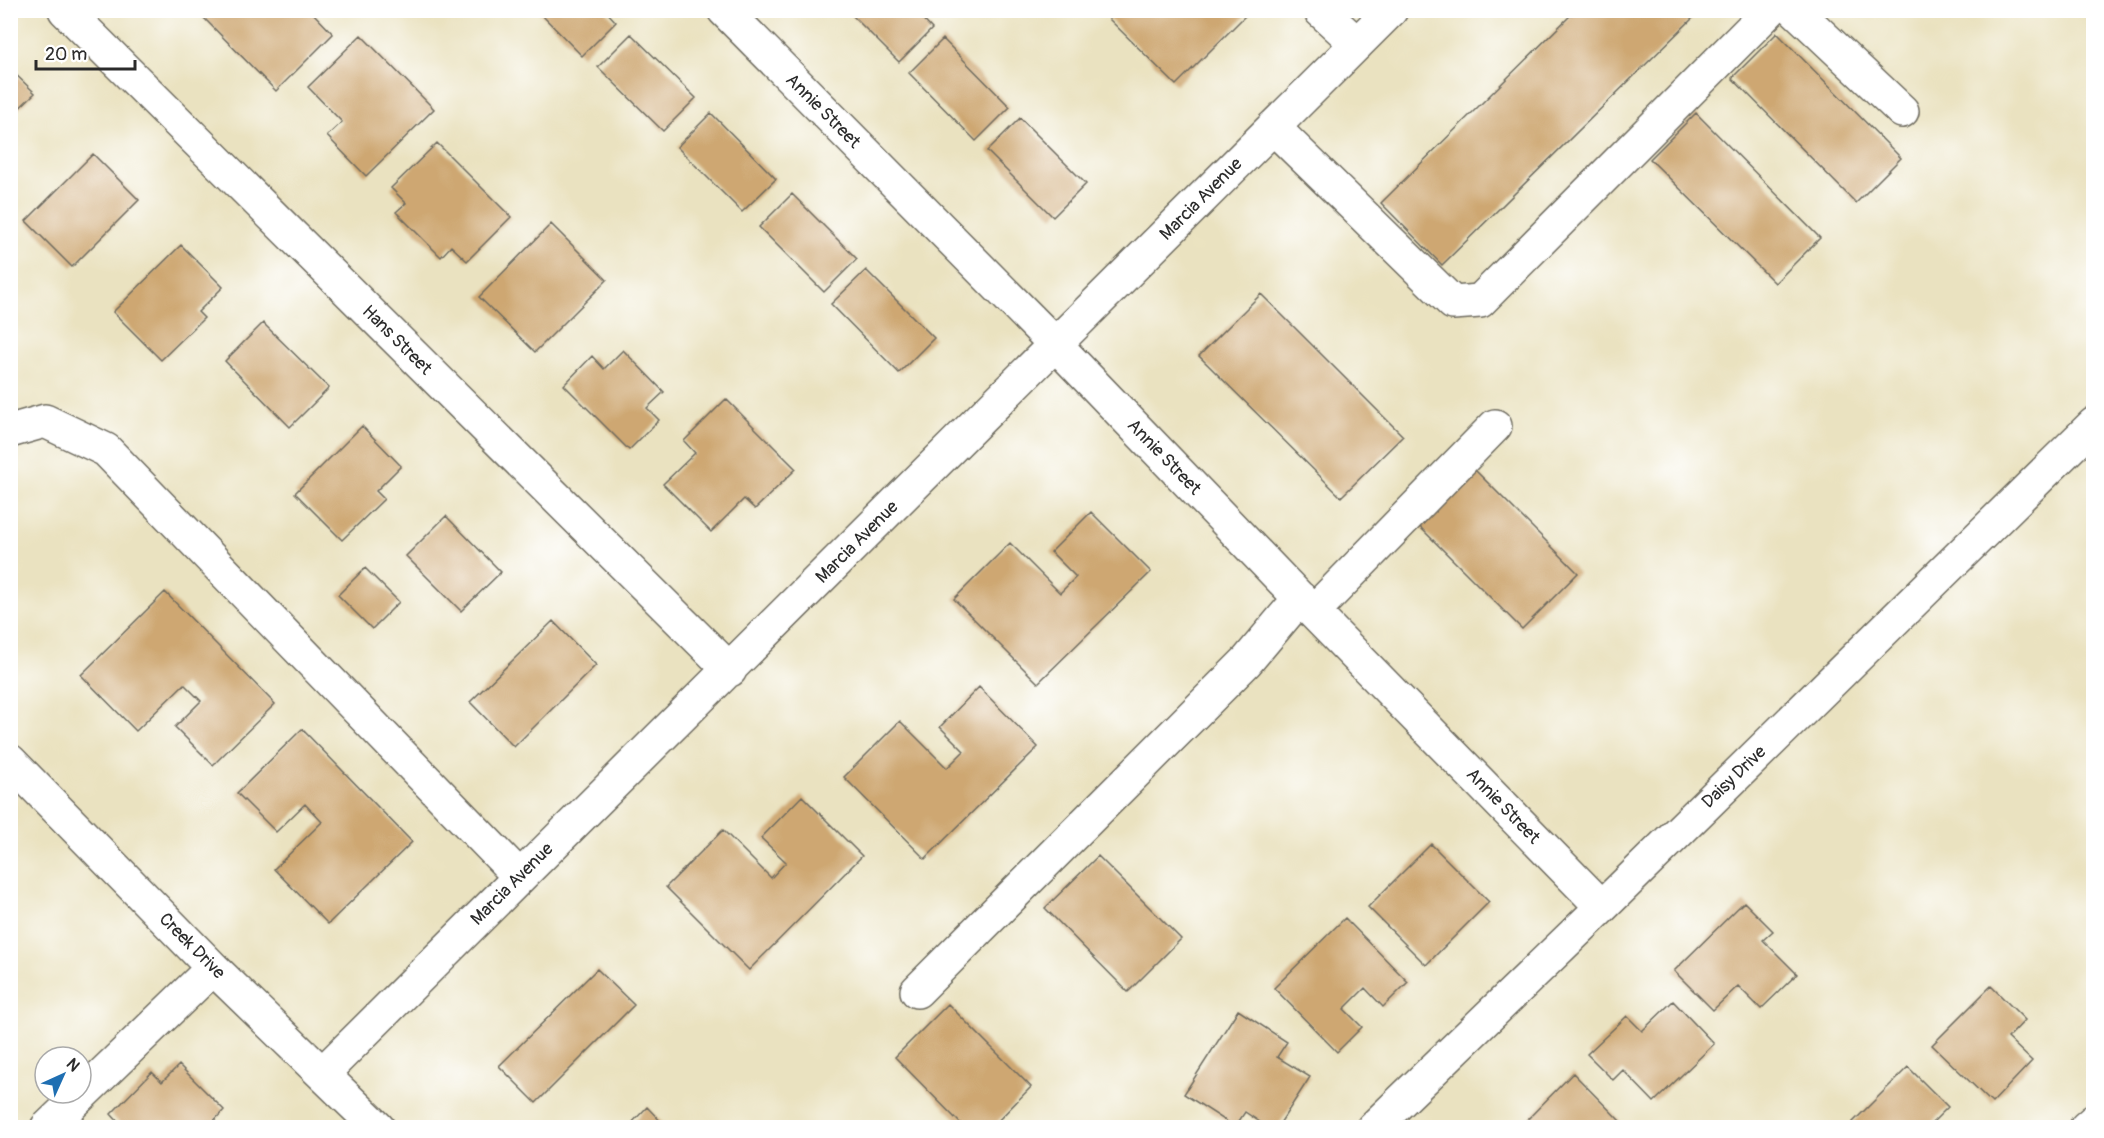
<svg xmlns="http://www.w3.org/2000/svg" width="2104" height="1138" viewBox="0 0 2104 1138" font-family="Pangolin,sans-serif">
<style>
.building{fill:#cea772}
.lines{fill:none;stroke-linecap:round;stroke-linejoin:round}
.minor-casing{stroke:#6e6b5f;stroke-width:36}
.minor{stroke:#fff;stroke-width:33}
.labels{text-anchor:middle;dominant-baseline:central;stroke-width:5;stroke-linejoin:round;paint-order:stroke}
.street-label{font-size:18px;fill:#2b2b2b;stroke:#fff}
</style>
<rect width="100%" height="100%" fill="#fff"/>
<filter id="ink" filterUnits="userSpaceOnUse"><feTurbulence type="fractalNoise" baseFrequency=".0167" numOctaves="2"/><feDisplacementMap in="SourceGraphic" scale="12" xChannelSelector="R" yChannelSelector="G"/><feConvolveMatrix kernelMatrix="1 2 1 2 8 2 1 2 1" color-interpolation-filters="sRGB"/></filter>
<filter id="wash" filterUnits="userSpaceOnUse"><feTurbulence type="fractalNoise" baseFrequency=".008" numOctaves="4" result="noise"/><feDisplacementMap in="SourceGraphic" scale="24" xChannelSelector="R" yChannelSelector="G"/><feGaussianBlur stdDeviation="1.35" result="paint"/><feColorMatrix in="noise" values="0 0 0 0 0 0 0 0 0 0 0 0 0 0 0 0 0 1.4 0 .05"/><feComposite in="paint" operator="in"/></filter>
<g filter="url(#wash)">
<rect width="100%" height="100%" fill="#eae2c0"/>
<g id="blocks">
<path class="building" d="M207 10H310L333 34 276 91 202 16Z
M537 10H605L616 22 582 56Z
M847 10H914L932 29 899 62Z
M1117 10H1240L1245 16 1176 85 1109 19Z
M1576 10H1701L1442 265 1381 203Z
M1777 33 1901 158 1856 203 1732 78Z
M631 34 696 98 663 131 598 67Z
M361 35 434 109 366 176 327 136 342 122 308 87Z
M943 39 1010 107 976 141 909 73Z
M10 69 35 93 10 117Z
M711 113 776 179 742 212 677 147Z
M1696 113 1820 238 1775 283 1650 159Z
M1020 118 1086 184 1053 217 987 151Z
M437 143 511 217 467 261 451 246 441 257 396 212 406 203 391 188Z
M93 154 139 200 72 267 26 221Z
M792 194 857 259 824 292 759 227Z
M551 224 607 280 535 352 479 297Z
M181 245 223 287 198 312 204 318 161 360 113 312Z
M866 270 934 338 899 373 831 304Z
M1261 294 1403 436 1341 497 1199 356Z
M263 323 329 388 290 427 225 361Z
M623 350 664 392 647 408 659 420 629 450 564 385 592 356 604 369Z
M726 399 796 469 755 509 744 499 711 532 663 484 695 453 684 441Z
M362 426 401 466 376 491 384 499 342 540 295 493Z
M1473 468 1578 573 1522 629 1417 524Z
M1091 512 1151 572 1038 683 954 599 1010 543 1060 593 1076 577 1051 552Z
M446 516 501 572 461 611 406 556Z
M365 568 399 602 372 629 338 595Z
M165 592 275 704 213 765 175 727 201 701 184 684 136 731 81 675Z
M553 621 596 665 514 747 470 702Z
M979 687 1038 747 925 859 844 777 900 721 947 768 964 751 940 727Z
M302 729 412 842 328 924 274 869 322 822 305 804 276 832 237 793Z
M802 796 862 856 749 970 666 887 723 830 771 878 786 862 761 838Z
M1431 844 1489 902 1426 965 1368 907Z
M1098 856 1181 939 1128 992 1045 908Z
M1744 902 1773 931 1763 940 1797 974 1761 1009 1738 986 1713 1010 1674 971Z
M1345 918 1408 982 1383 1007 1365 988 1344 1009 1362 1027 1337 1052 1274 988Z
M597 969 634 1005 536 1103 499 1066Z
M1991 986 2025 1020 2008 1038 2032 1061 1992 1103 1932 1045Z
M1673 1001 1714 1044 1654 1102 1623 1070 1613 1080 1587 1054 1627 1016 1642 1031Z
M948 1004 1031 1087 991 1128H965L895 1057Z
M1238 1010 1287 1042 1277 1057 1310 1077 1277 1128H1269L1245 1112 1235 1127 1184 1094Z
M179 1065 224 1110 207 1128H118L121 1125 111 1114 152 1072 162 1082Z
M1908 1067 1948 1107 1927 1128H1847Z
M1573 1073 1620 1121 1613 1128H1519Z
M647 1107 667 1128H627Z"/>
</g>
</g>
<g filter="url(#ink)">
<use href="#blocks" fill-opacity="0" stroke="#6e6b5f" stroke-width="1.5"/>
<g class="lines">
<g class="minor-casing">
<path id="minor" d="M65 10 730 670
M724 10 1055 344 1313 612 1602 907
M1320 10 1357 44
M1795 10 1902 111
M1273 127 1453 303 1480 301 1770 10
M10 431 45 421 106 450 519 876
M1313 612 1495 426
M10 761 213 968 378 1128
M917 991 1247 661 1300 598
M323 1073 1391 10
M47 1128 213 968
M1373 1128 1602 907 2094 424
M2086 1128 2094 1121"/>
</g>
<use href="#minor" class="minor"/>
</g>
</g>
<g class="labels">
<g class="street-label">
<text transform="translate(823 111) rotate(45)">Annie Street</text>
<text transform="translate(1201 199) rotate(-45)">Marcia Avenue</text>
<text transform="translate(397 340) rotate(45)">Hans Street</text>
<text transform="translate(1164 457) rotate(46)">Annie Street</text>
<text transform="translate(857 542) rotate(-45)">Marcia Avenue</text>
<text transform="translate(1734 777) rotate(-44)">Daisy Drive</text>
<text transform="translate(1503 806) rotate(46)">Annie Street</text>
<text transform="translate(512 884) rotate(-45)">Marcia Avenue</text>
<text transform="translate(192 946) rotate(45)">Creek Drive</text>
</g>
</g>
<rect width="2104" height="1138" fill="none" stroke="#fff" stroke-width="36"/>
<g transform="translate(63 1075) rotate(45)"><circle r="28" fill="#ffffff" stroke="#aaaaaa" stroke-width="1.5"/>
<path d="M0-4.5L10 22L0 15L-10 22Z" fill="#1f6fb2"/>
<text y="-9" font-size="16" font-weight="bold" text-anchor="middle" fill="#2b2b2b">N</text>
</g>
<path d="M36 60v9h99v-9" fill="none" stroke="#2b2b2b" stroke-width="3"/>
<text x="45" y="60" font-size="18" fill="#2b2b2b" stroke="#ffffff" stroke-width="4.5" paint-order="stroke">20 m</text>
</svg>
